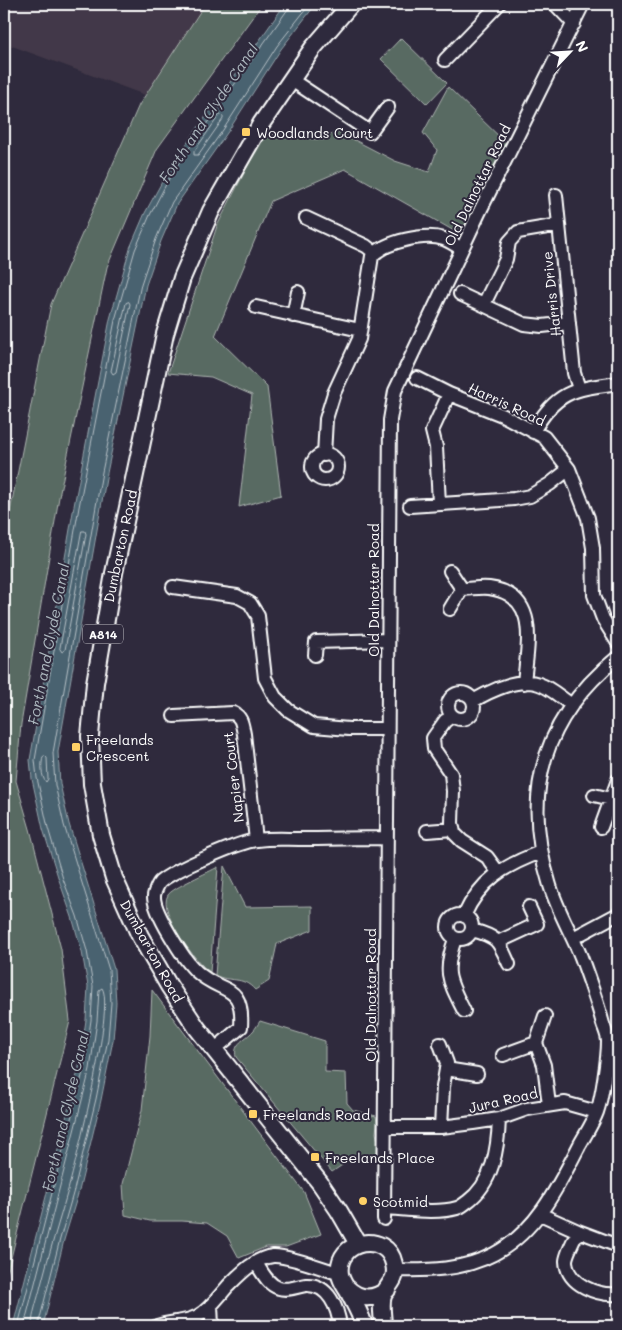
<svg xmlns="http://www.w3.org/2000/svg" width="622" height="1330" viewBox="0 0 622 1330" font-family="Mali,sans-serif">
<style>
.built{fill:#433948}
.green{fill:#596a62;stroke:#acb4b0}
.water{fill:#496270;stroke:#92a1a9}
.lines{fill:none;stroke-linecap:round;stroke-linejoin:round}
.shore{stroke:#b6c0c6;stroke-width:1}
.minor-casing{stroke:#fff;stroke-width:16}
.major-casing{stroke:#fff;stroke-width:20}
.minor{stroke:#2f2a3d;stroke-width:12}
.major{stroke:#2f2a3d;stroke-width:16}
.poi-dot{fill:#ffd166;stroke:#2f2a3d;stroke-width:2}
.labels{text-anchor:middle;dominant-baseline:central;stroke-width:4;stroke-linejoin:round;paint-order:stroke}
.shield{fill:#2f2a3d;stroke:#c1bfc5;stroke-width:1}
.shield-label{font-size:12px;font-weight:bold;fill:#fff}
.poi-label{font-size:14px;fill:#fff;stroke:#2f2a3d;text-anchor:start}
.street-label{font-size:14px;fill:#fff;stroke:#2f2a3d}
.water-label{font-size:15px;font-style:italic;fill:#adb8bf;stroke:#2f2a3d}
</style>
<rect width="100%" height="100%" fill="#2f2a3d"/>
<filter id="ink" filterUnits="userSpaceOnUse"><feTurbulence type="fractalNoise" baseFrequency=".02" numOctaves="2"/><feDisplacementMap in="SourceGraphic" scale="10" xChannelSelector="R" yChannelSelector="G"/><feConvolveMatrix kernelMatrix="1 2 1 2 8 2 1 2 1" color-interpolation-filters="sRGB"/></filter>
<g filter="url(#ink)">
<path class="built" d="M4 4H205L145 95 4 43Z"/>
<path class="green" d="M205 4H262L157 149 107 267 59 497 21 724 16 781 30 829 61 949 70 1021 4 1286V542L51 304 139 105Z
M401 38 447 83 427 104 381 59Z
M448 87 507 144 463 236 345 169 271 201 215 336 267 387 281 495 239 507 252 395 211 377 168 373 217 226 264 134 323 140 337 131 395 161 429 172 437 150 423 133Z
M224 866 245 907 312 906V930L277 944 269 981 255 990C242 975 230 983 215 975Z
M218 867 210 972C196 963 157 911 168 895 172 888 209 872 218 867Z
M152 990 304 1192 321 1234 286 1247H266L239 1258 227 1236 207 1223 182 1221H150L125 1215 123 1184 142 1110 150 1036Z
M260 1021 325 1041V1072L346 1073 347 1103 353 1110 376 1116 377 1123 376 1133 381 1155 368 1160 354 1157 332 1172 236 1057C233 1043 245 1040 253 1031 256 1028 258 1024 260 1021Z"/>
<path class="water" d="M285 4H316L281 49 227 133 177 204 161 241 146 285 107 473 58 752 60 784 69 824 114 969 116 1003 113 1040 101 1100 79 1191 64 1240 43 1326H13L79 1067 86 1020 88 986 82 952 72 917 59 880 43 829 32 779 30 760 74 506 110 319 130 248 145 213 169 169Z"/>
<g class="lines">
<path class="shore" d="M220 115 223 116V119L198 155H194V152Z
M129 302 130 304 116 372 113 374 111 371 126 303Z
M82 531H85L86 534 65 650 62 652 60 649Z
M45 756 47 758 48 779 46 782C41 777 41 764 43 757Z
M18 1326 84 1068 91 1020 93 986 87 951 77 916 63 879 48 828 37 778 35 760 79 507 115 320 135 250 150 215 173 171 288 9 289 4
M24 1326 90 1069 97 1021 99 990 102 988C115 1007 76 1161 68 1190 59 1222 49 1253 41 1285 38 1299 32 1313 32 1326
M38 1326 60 1239 74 1190 96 1099 108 1039 111 1003 109 970 64 825 55 785 53 753 102 472 141 284 156 239 172 202 223 130 277 46 310 4"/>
<g class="minor-casing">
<path id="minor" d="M555 4 574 24
M445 60 499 4
M290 79 370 132 388 107
M556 195 574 373 579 389
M306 218 366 246 375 253
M460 294 524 324 542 326 569 323
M484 304 506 259 509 242 518 232 559 225
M256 307 360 330
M293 316 298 292
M417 378 449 394 502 415 544 437 569 469 588 518 593 548 594 595 603 619 618 643
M533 432C556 390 575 389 618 383
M312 467a13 13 0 1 1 26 0a13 13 0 1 1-26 0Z
M324 455 326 419 334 393 359 339 372 256C386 241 425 233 444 239 450 241 456 246 462 249
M439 503 436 447 432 431 449 394
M410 506 487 501 514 499 530 496 550 484 569 469
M450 571 462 589 450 609
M173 587 237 596 250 603 258 616 265 678 275 697 288 710 314 726 349 729H387
M462 589C470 589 480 587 489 588 541 595 527 646 524 683
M315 655 316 642 388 640
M448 706a13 13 0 1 1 26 0a13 13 0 1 1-26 0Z
M473 701C490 691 519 677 539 684 551 688 561 698 572 705
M174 716 233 713C242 717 242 725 244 734L256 840
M452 716 445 721 433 738 434 749 451 774 453 791 452 823 454 833 462 841 487 857 498 872
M594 795 611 799
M601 827 618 780
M427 831 453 829
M448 927a12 12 0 1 1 24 0a12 12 0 1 1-24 0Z
M464 916C480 880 505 865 541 852
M472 930C498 937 498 940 509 964
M573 938 618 914
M455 939C443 973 449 981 464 1011
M498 942 537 924 529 907
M545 1016 536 1043 544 1065 549 1105
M440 1044 447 1063 443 1087 441 1127
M214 1050 241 1027C244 981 221 995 196 971 184 960 153 911 154 896 154 893 158 884 160 882 172 871 241 841 257 840 271 838 285 839 299 839 328 839 357 838 386 838
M503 1055 536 1043
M446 1069 477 1074
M385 1127H441L473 1123 499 1119 527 1109 565 1103 597 1112
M384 1208C406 1209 436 1214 457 1208 461 1207 464 1204 467 1202 493 1183 498 1149 499 1119
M540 1214 578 1231 618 1246
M384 1219 390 420 395 391 479 213 583 4
M578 1231C575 1238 566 1254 566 1261 567 1285 598 1296 618 1294
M256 1263C262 1272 268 1285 279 1288 288 1291 298 1286 306 1285 329 1284 338 1309 340 1326
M395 1270C428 1271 464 1270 494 1254 536 1232 558 1187 579 1146 585 1135 593 1123 597 1112 602 1098 608 1057 608 1042 608 1036 605 1030 603 1024 597 1001 589 979 581 957 571 932 556 908 549 882 521 791 544 717 618 657
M211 1305 212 1326
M157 1326C170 1321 185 1323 198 1316 210 1309 219 1296 228 1286 240 1274 255 1258 273 1256 287 1255 325 1269 340 1274"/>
</g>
<g class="major-casing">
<path id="major" d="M351 4 313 48 261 124 211 211 182 278 165 334 114 573 95 683 90 736 92 784 101 835 114 878 140 936 169 986 197 1028 320 1183 339 1211 358 1244
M347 1288C359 1300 374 1300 387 1290
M364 1326C361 1314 354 1303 348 1291 345 1286 341 1281 340 1274 335 1240 387 1230 394 1264 398 1281 388 1283 383 1296 380 1304 383 1317 383 1326"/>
</g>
<use href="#minor" class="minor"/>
<use href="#major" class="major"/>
</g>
</g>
<g class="poi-dot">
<rect x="241" y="127" width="10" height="10" rx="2.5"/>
<rect x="71" y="742" width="10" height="10" rx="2.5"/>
<rect x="248" y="1109" width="10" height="10" rx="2.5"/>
<rect x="310" y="1152" width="10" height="10" rx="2.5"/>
<circle cx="363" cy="1201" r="5"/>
</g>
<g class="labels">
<rect class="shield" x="83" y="624.5" width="40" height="19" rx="4"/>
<g class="shield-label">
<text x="103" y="634">A814</text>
</g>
<g class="poi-label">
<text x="256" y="132">Woodlands Court</text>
<text x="86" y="739">Freelands<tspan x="86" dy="16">Crescent</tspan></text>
<text x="263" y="1114">Freelands Road</text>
<text x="325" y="1157">Freelands Place</text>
<text x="373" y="1201">Scotmid</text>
</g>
<g class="street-label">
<text transform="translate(477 185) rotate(-64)">Old Dalnottar Road</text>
<text transform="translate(551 294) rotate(-96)">Harris Drive</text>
<text transform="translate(507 404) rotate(25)">Harris Road</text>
<text transform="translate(120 546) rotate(-78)">Dumbarton Road</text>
<text transform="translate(373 590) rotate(-90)">Old Dalnottar Road</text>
<text transform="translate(233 777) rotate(-97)">Napier Court</text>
<text transform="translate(152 951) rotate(61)">Dumbarton Road</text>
<text transform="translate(370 995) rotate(-90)">Old Dalnottar Road</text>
<text transform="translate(503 1100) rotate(-13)">Jura Road</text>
</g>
<g class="water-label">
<text transform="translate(208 113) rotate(-56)">Forth and Clyde Canal</text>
<text transform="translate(48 644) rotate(-79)">Forth and Clyde Canal</text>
<text transform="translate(65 1111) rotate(-77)">Forth and Clyde Canal</text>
</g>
</g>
<rect width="622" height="1330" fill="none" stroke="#2f2a3d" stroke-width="20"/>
<rect x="10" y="10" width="602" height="1310" fill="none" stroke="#fff" stroke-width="2" filter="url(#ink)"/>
<g transform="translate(570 52) rotate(65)" stroke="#2f2a3d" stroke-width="4" paint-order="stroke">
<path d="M0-4L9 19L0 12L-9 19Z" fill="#ffffff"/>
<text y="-8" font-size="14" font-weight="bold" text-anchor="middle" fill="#ffffff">N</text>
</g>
</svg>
